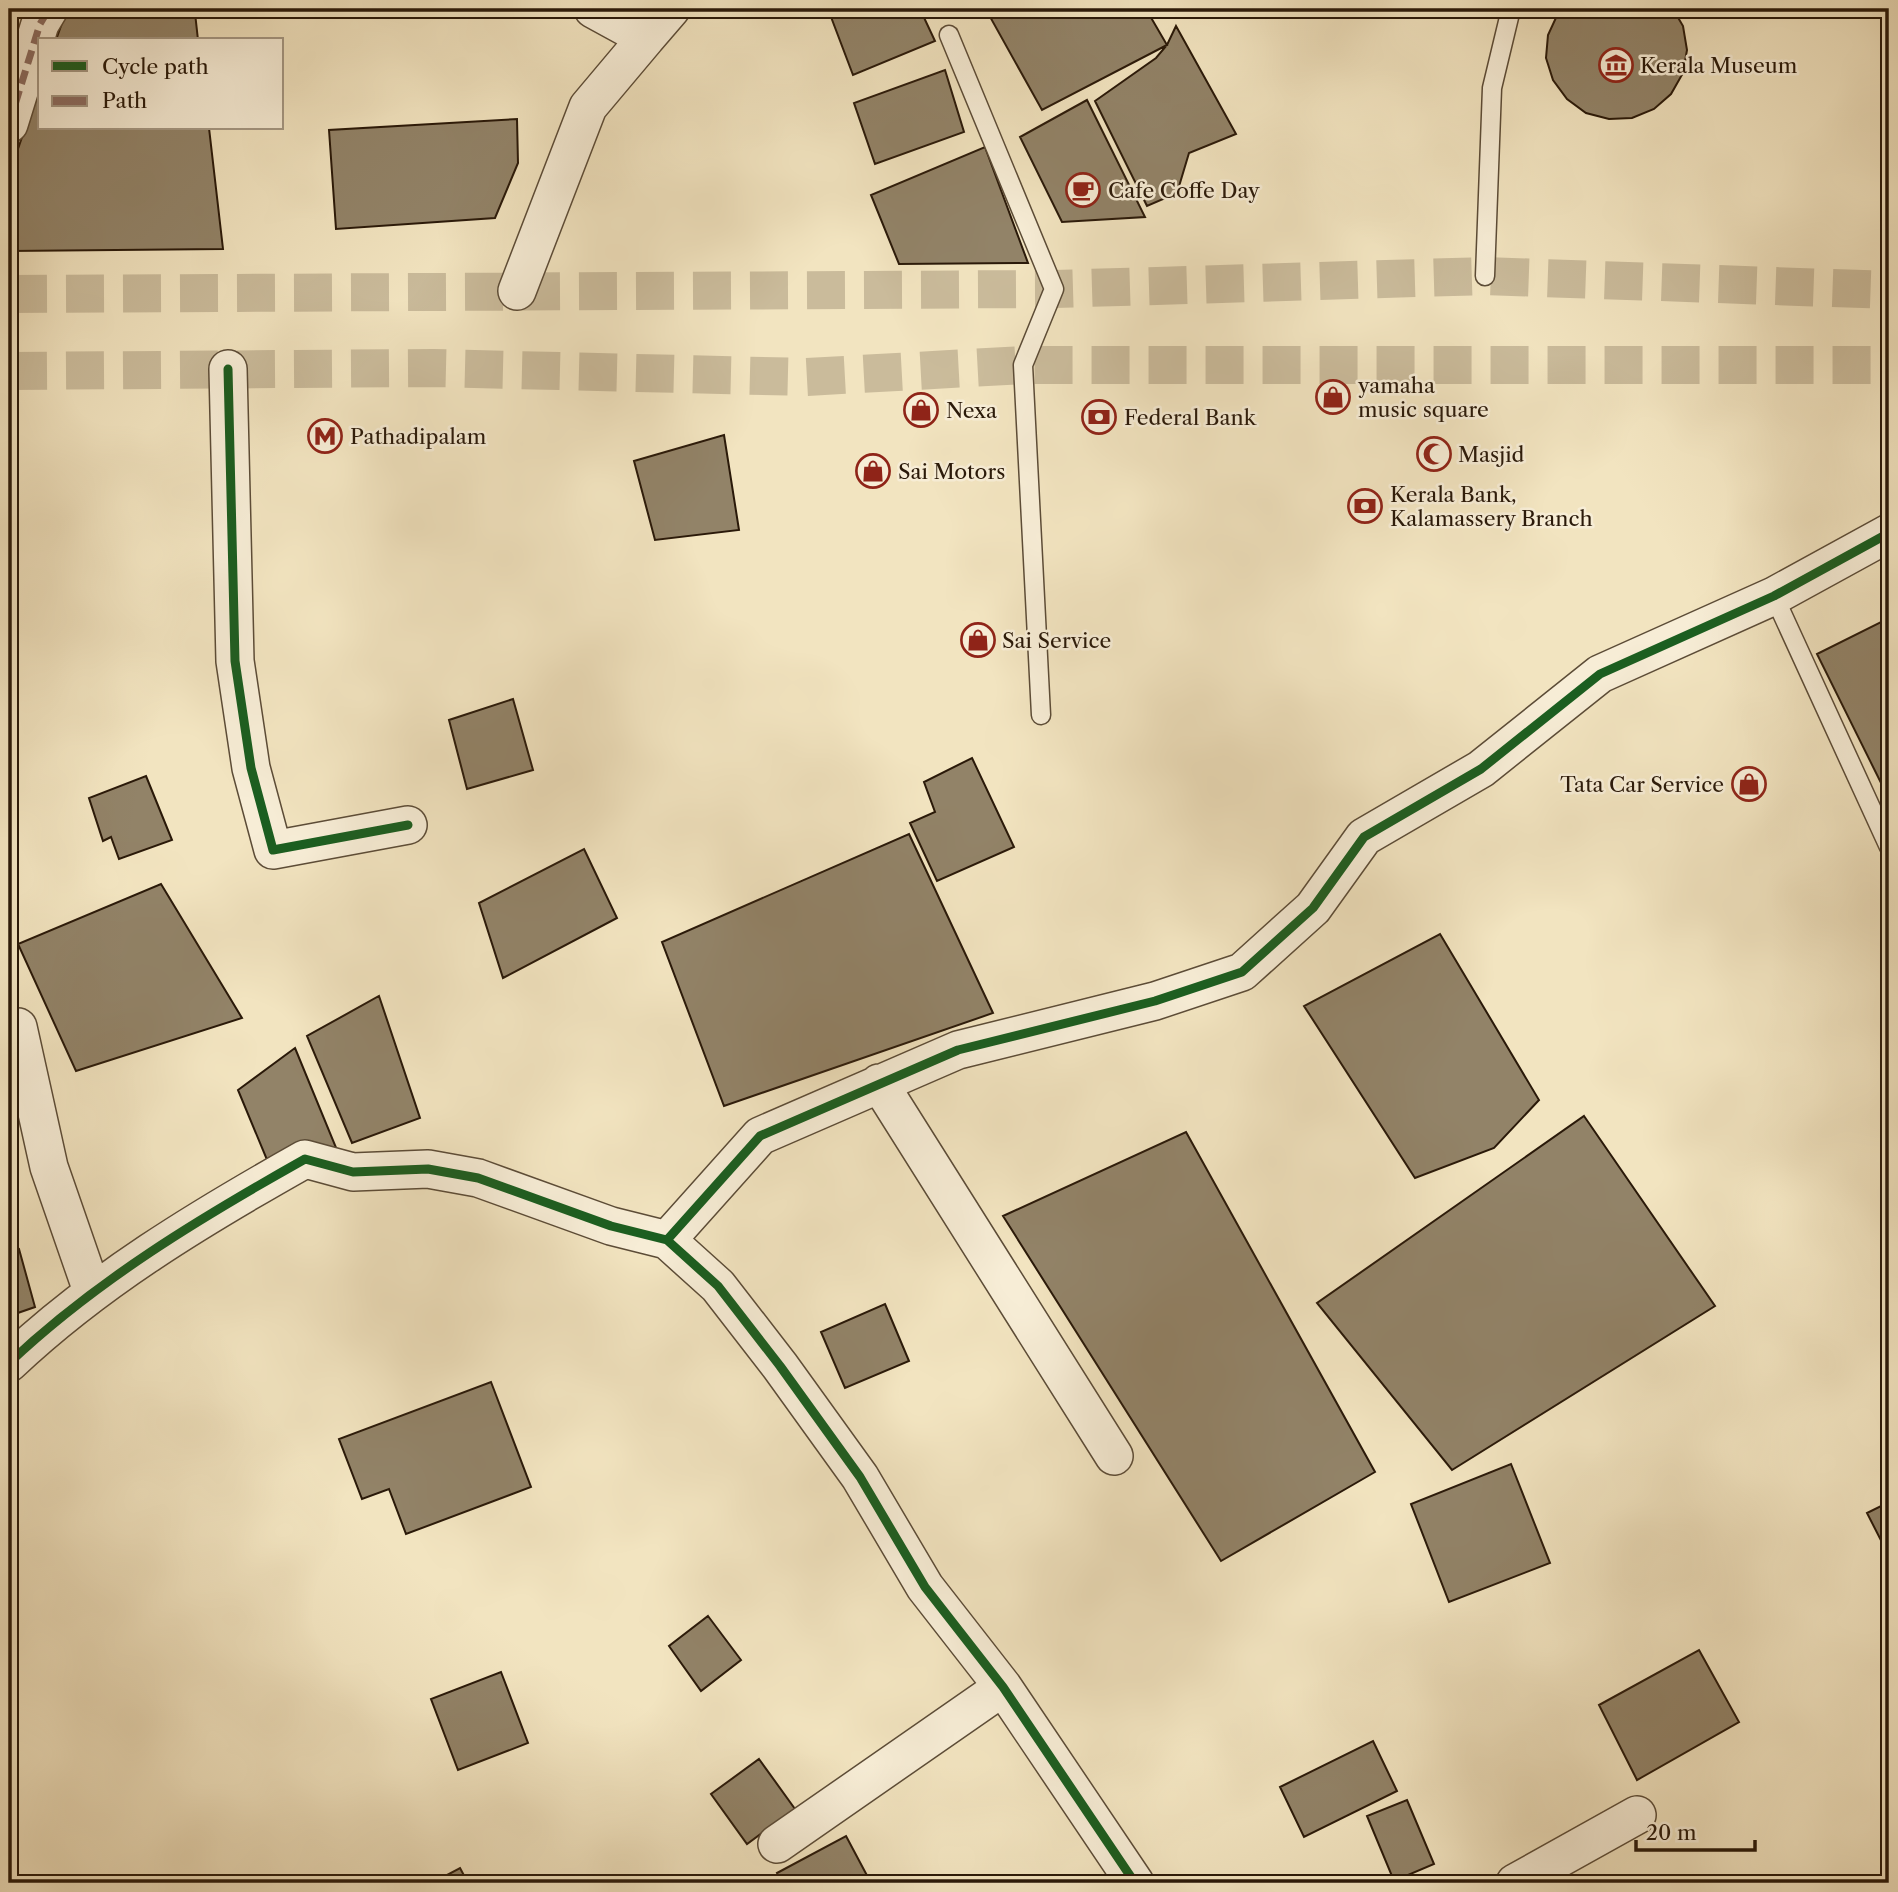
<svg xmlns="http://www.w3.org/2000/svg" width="1898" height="1892" viewBox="0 0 1898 1892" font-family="'Libre Caslon Text',serif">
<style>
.building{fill:#928368;stroke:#2a1909;stroke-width:2}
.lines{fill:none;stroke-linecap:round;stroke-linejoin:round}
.trunk-tunnel{stroke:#cabb9b;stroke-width:38;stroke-dasharray:38 19;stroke-linecap:butt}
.service-casing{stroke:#5c4c37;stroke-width:21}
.minor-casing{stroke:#5c4c37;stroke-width:40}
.service{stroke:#f7edd6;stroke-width:18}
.minor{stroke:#f7edd6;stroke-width:37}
.quiet{stroke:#8d6e63;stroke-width:7;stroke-dasharray:14 7;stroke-linecap:butt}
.cycleway-casing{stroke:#f7edd6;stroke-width:13}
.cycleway{stroke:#1b5e20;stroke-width:9}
.labels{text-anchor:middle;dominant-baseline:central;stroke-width:5;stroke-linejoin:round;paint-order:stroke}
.poi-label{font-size:21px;fill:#2a1909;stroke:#f7edd6;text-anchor:start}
</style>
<rect width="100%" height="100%" fill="#f2e4c0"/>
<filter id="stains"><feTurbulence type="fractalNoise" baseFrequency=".00286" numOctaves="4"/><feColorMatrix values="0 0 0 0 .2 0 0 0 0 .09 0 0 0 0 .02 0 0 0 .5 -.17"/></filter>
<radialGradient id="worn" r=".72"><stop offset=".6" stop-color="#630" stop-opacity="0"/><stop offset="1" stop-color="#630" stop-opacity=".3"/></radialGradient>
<path class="building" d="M67 9H163L195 13 198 40H56Z
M828 9H920L935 41 853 75Z
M1000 9H1146L1167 45 1042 110 989 15Z
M1560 9H1673L1683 26 1687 50 1683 73 1671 94 1654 109 1632 118 1609 119 1586 113 1567 99 1553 80 1546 58 1548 35Z
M1176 26 1236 134 1189 153 1177 193 1147 206 1095 101 1156 58 1167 45Z
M945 70 964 132 875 164 854 103Z
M40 85V128H209L223 249 9 251V175Z
M1087 100 1145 217 1062 222 1020 137Z
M517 119 518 163 495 218 336 229 329 130Z
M985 147 1028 263 899 264 871 195Z
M724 435 739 530 655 540 634 461Z
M1889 618V799L1817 654Z
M513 699 533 770 467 789 449 720Z
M972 758 1014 847 937 881 910 823 935 812 924 782Z
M146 776 172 840 119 859 111 837 103 841 89 798Z
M909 834 993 1013 724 1106 662 942Z
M584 849 617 918 503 978 479 903Z
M161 884 242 1018 76 1071 18 944Z
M1440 934 1539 1100 1494 1148 1415 1178 1304 1006Z
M379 996 420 1118 352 1143 307 1036Z
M295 1048 337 1150 270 1167 238 1090Z
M1584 1116 1715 1306 1452 1470 1317 1303Z
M1186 1132 1375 1472 1221 1561 1003 1216Z
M19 1249 35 1307 9 1316V1253Z
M885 1304 909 1361 845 1388 821 1332Z
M491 1382 531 1487 406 1534 389 1489 362 1499 339 1439Z
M1511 1464 1550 1563 1449 1602 1411 1504Z
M1889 1502V1556L1867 1513Z
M708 1616 741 1660 701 1691 669 1646Z
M1699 1650 1739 1722 1637 1780 1599 1705Z
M501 1672 528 1743 458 1770 431 1699Z
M1373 1741 1397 1791 1304 1837 1280 1787Z
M759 1759 795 1809 747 1844 711 1794Z
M1407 1800 1434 1864 1394 1881 1367 1816Z
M846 1836 871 1883H783L777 1873Z
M460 1868 468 1883H432Z"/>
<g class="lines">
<path class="trunk-tunnel" d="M9 294 1054 289 1485 276 1889 290
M9 371 433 368 806 377 1023 365H1889"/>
<g class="service-casing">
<path id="service" d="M949 35 1054 289 1023 365 1041 715
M1485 276 1492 88 1511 9
M1774 596 1889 847"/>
</g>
<g class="minor-casing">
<path id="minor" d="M646 38 671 9
M9 124 40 24 49 9
M517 291 588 107 646 38 593 9
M228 369 235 661 251 768 273 850 408 825
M18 1027 49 1167 92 1291
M879 1083 1114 1456
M667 1240 760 1136 958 1050 1155 1001 1242 972 1313 908 1364 837 1481 769 1600 674 1774 596 1889 533
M9 1363C97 1280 200 1218 305 1159L353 1172 428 1169 478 1178 611 1226 667 1240 718 1286 780 1366 860 1477 925 1587 1003 1687 1135 1883
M777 1844 1003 1687
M1515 1883 1637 1815"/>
</g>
<use href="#service" class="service"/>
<use href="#minor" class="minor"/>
<path class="quiet" d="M9 124 40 24 49 9"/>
<g class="cycleway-casing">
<path id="cycleway" d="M228 369 235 661 251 768 273 850 408 825
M667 1240 760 1136 958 1050 1155 1001 1242 972 1313 908 1364 837 1481 769 1600 674 1774 596 1889 533
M9 1363C97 1280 200 1218 305 1159L353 1172 428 1169 478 1178 611 1226 667 1240 718 1286 780 1366 860 1477 925 1587 1003 1687 1135 1883"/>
</g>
<use href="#cycleway" class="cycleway"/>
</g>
<defs>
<g id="museum-ring" transform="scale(1.75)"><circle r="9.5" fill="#f7edd6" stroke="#8f2418" stroke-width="1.5"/><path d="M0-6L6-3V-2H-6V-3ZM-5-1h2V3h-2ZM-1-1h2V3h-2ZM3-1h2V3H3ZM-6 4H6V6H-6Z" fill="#8f2418"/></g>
<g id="cafe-ring" transform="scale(1.75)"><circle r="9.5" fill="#f7edd6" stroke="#8f2418" stroke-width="1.5"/><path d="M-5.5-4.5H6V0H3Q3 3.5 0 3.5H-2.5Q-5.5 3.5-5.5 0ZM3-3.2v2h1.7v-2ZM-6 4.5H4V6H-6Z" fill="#8f2418"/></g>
<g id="shop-ring" transform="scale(1.75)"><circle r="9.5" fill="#f7edd6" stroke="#8f2418" stroke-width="1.5"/><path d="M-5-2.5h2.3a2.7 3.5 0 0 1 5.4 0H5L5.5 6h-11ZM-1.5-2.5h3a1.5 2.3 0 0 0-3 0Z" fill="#8f2418"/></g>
<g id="bank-ring" transform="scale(1.75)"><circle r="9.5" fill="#f7edd6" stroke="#8f2418" stroke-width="1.5"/><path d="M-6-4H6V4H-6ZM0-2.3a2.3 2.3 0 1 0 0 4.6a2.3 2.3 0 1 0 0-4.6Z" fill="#8f2418"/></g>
<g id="metro-ring" transform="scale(1.75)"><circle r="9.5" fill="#f7edd6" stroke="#8f2418" stroke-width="1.5"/><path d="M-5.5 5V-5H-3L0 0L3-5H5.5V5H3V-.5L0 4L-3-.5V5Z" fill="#8f2418"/></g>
<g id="mosque-ring" transform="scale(1.75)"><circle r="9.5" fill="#f7edd6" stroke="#8f2418" stroke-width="1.5"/><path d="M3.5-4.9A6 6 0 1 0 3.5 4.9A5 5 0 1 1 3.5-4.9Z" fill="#8f2418"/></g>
</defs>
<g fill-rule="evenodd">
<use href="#museum-ring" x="1616" y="65"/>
<use href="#cafe-ring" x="1083" y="190"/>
<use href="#shop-ring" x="1333" y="397"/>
<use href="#shop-ring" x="921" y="410"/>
<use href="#bank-ring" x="1099" y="417"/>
<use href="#metro-ring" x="325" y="436"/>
<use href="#mosque-ring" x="1434" y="454"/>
<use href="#shop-ring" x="873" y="471"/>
<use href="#bank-ring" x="1365" y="506"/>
<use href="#shop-ring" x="978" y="640"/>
<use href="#shop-ring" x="1749" y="784"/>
</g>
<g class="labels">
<g class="poi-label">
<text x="1640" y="65">Kerala Museum</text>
<text x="1108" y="190">Cafe Coffe Day</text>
<text x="1358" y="385">yamaha<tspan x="1358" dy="24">music square</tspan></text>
<text x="946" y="410">Nexa</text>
<text x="1124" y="417">Federal Bank</text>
<text x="350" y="436">Pathadipalam</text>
<text x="1458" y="454">Masjid</text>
<text x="898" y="471">Sai Motors</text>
<text x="1390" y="494">Kerala Bank,<tspan x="1390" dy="24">Kalamassery Branch</tspan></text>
<text x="1002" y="640">Sai Service</text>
<text x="1724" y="784" text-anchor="end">Tata Car Service</text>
</g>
</g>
<rect width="1898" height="1892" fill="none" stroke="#f2e4c0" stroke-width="35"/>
<rect x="10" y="10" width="1877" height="1871" fill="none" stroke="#2a1909" stroke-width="3.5"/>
<rect x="18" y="18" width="1863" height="1857" fill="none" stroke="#2a1909" stroke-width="2"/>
<rect x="38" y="38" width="245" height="91" fill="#f7edd6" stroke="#a59884" stroke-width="2"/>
<rect x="52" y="61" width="35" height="10" fill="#1b5e20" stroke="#a59884" stroke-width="2"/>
<text x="102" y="74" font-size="21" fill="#2a1909">Cycle path</text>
<rect x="52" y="96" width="35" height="10" fill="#8d6e63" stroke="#a59884" stroke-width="2"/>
<text x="102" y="108" font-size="21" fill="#2a1909">Path</text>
<path d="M1636 1840v10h119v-10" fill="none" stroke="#2a1909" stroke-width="3.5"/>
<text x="1646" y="1840" font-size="21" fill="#2a1909" stroke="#f7edd6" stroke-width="5" paint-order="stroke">20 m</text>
<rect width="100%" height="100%" filter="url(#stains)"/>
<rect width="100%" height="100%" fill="url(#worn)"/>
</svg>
